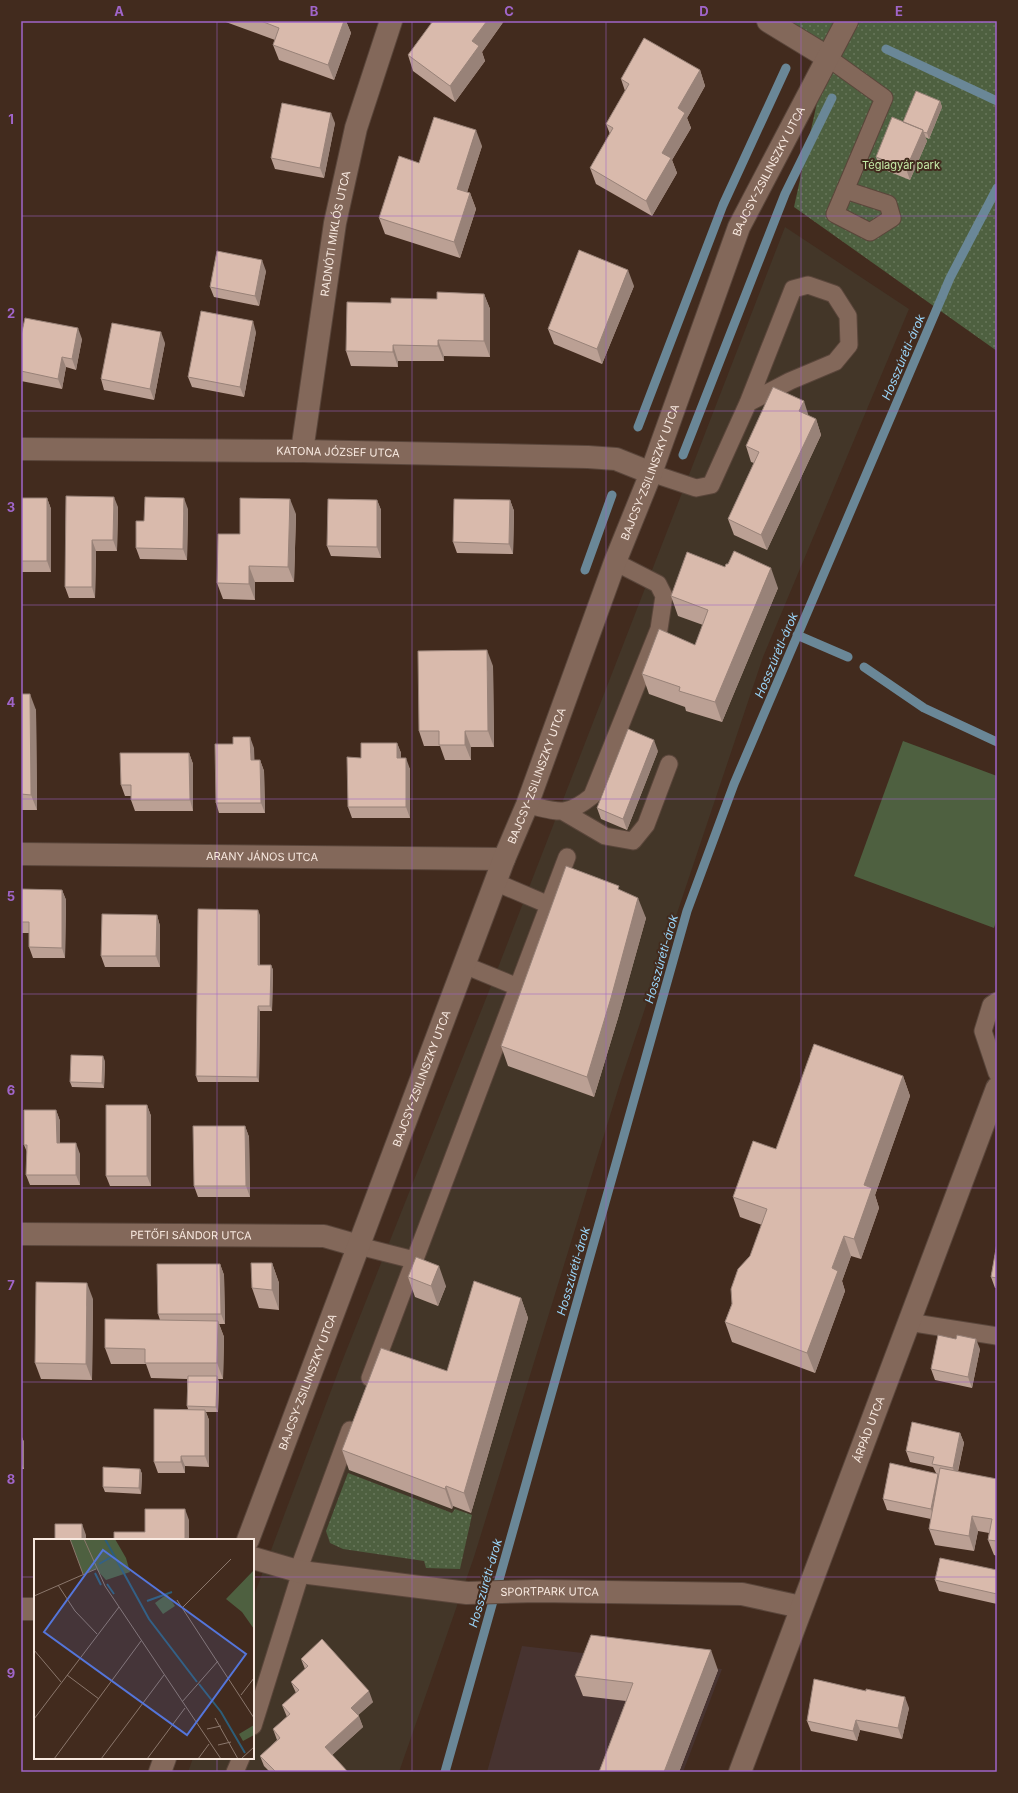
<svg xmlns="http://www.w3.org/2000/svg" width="1018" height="1793" viewBox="0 0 1018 1793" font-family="Inter,sans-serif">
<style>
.commercial{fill:#433628}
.education{fill:#473330}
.grass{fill:url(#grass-dots)}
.pitch{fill:#4e6040}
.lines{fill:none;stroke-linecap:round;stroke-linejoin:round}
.stream{stroke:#6a8797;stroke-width:9}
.lane-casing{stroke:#5a463b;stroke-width:19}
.street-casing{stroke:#5a463b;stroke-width:24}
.secondary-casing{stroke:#5a463b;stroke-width:24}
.lane{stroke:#83685a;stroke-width:17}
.street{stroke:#83685a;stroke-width:22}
.secondary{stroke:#83685a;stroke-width:22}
.wall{fill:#bba094}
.shaded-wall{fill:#988278}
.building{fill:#d9baac;stroke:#988278}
.grid{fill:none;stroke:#a065c9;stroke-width:1;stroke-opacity:0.55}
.labels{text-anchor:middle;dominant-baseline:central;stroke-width:4;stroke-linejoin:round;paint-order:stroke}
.park-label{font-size:11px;fill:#c7eca8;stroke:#422b1e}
.street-label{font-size:11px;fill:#f8e9e0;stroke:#422b1e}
.water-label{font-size:12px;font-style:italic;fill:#99d4f8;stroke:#422b1e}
.inset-river{fill:none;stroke:#2d5d78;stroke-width:2}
.inset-road{fill:none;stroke:#8b776c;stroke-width:1}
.view{fill:#5475da;fill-opacity:0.15;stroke:#5475da;stroke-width:2}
.inset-edge{fill:none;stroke:#f8e9e0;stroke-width:2}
.neatline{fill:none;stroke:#a065c9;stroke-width:1.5}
.grid-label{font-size:13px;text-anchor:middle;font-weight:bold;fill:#a065c9}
</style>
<defs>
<pattern id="grass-dots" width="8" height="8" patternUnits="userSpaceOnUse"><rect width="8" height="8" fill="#4e6040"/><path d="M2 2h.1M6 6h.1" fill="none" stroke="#68775b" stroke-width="1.8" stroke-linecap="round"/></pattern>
</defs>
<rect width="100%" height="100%" fill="#422b1e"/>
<path class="commercial" d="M785 227 909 309 763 657 621 1080 474 1557 399 1772H188L193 1758H253V1598L341 1364 487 996Z"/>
<path class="education" d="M522 1646 722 1669 683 1772H487Z"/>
<path class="grass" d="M767 21H997V351L794 207 827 57Z
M348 1473 452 1513 455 1509 472 1515 460 1569 426 1568 424 1561 343 1549 330 1543 326 1531Z"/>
<path class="pitch" d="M903 741 997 776V919L994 928 854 876Z"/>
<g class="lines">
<path class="stream" d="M886 49 997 101
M638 427 723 205 786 68
M683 455 785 194 832 98
M585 570 612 495
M797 635 848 657
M864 667 924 708 997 742
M445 1772 687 911 734 784 950 278 997 188"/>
<g class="lane-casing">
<path id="lane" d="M827 57 884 98 835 214 870 232 892 218 888 204 845 190
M651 473 696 488 711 485 748 403 793 289 808 285 834 294 848 316 849 345 835 362 790 381 748 403
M527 805C558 811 565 818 592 796L659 629 664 596 658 584 615 562
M564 812 605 836 633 841 646 825 669 764
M495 882 549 905
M464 965 518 987
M997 1001 991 1005 983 1031 997 1073
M359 1246 414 1260
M908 1322 997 1336
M370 1378 567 857
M298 1571 350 1430
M253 1726 301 1572
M235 1772 241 1758"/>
</g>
<g class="street-casing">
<g id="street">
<path d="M768 21 827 57"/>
<path id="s1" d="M21 449 302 451 588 457 616 459 651 473"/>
<path id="s2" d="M302 451 335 223 356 128 391 21"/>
<path id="s3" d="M21 854 504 859"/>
<path id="s4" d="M21 1234 324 1236 359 1246"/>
<path id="s5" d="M253 1558 301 1572 467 1593 537 1591 742 1594 801 1607"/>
<path d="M21 1609H35"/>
<path id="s6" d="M740 1772 997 1088"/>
</g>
</g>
<g class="secondary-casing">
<g id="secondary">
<path id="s7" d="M248 1540 504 859 527 805 615 562 651 473 739 227 847 21"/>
<path d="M160 1772 165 1758"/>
</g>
</g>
<use href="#lane" class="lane"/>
<use href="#street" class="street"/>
<use href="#secondary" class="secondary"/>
</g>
<path class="wall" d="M223 21H346L351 33 334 80 279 60 273 45 275 40Z
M430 21H504L482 52 485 61 455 102 413 71 408 55 431 24Z
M700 70 705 86 687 118 691 128 672 160 677 173 652 216 596 184 590 168 610 134 606 124 625 91 621 79Z
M940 101 942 107 929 139 925 137 927 141 910 180 880 168 876 157 903 122Z
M335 123 324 178 275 169 271 158Z
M482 146 467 192 470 193 476 209 460 258 385 234 379 218 419 163Z
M266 271 259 306 214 297 210 287Z
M634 286 602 364 554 344 548 329Z
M484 294 490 309V357L444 356V361H398V367L351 366 346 351 391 303 437 299Z
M256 332 244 397 192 387 188 377Z
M21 336 82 339 76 370 66 367 62 389 21 381Z
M165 343 154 400 104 390 101 379Z
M809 416 816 419 821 435 767 550 734 535 728 519 754 463 751 462 746 446Z
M66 496 118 507 117 551H96L95 598H69L65 587Z
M21 498H47L51 509V572H21Z
M377 500 381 510V558L331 556 327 546Z
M510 500 514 511 513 554 457 553 453 542Z
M188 509 187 560 140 559 136 548Z
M296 514 294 582H255V600L223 599 217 583 240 534Z
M778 588 722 722 686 711 685 707 649 694 642 674 695 645 703 625 678 616 671 596Z
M493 666 494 747H471V760H445L440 746H424L419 731Z
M21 694 36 710 37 810H21Z
M397 743 401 753V758L410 769V818H352L348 807 361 758Z
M254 748V760H260L264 771 265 813H219L216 803Z
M658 751 627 830 601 819 597 808Z
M189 753 193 764V811H135L131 800V796H125L121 785Z
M21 889 62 890 66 900 65 958H33L29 947V933H21Z
M620 890 646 918 618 1018 594 1097 508 1066 501 1046Z
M157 915 160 926V967H105L101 956Z
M260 915V965H271L273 970 272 1011H260L259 1082H198L196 1076Z
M105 1061 104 1088 72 1087 70 1082Z
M903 1076 910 1096 875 1195 879 1208 861 1259 851 1256 842 1281 845 1291 815 1373 732 1342 725 1322 750 1256 762 1225 740 1217 733 1197 776 1149Z
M147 1105 151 1116V1186H110L106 1176Z
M56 1110 60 1121V1143L80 1154V1185H30L26 1175 27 1152 24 1145Z
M245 1126 249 1137 250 1197H198L194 1186Z
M997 1243V1288H995L991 1277Z
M272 1263 279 1283V1310L259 1308 252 1288Z
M220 1264 224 1275 225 1324H219L224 1337 223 1379H218L219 1382 218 1412H206L209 1420V1467L185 1466V1473H158L154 1462 188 1409 187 1406V1379L151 1378 146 1364H111L105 1348 160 1320 158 1314Z
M408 1277 446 1286 438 1306 415 1297Z
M521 1298 528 1318 471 1513 453 1506 452 1509 349 1470 342 1450 447 1371Z
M93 1299 92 1380 41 1379 35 1363Z
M980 1349 972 1388 935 1380 931 1369Z
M960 1433 964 1443 958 1472 997 1479V1556L994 1555 988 1540 989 1533 978 1531 974 1551 935 1545 929 1529 931 1519 887 1510 883 1499 936 1473 933 1467 910 1462 906 1451Z
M21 1435 24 1442V1469H21Z
M140 1469 142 1474 141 1494 105 1492 103 1487Z
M997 1570V1604L939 1591 935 1580Z
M301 1659 373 1702 358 1715 363 1727 332 1755 348 1772H270L264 1766 260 1756 277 1740 273 1729 287 1717 282 1705 296 1693 291 1682 305 1669Z
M718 1670 679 1772H599L626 1701 583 1696 575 1676Z
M909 1708 902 1739 860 1730 857 1741 811 1731 807 1721Z"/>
<path class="shaded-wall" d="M344 21H346L351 33 334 80 328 65Z
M487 21H504L482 52 485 61 455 102 450 86 472 41Z
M700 70 705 86 687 118 691 128 672 160 677 173 652 216 646 201 662 153 678 108Z
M940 101 942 107 929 139 927 133Z
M331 113 335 123 324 178 320 168Z
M476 130 482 146 463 205 457 189Z
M923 130 927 141 910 180 906 169Z
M470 193 476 209 460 258 454 242Z
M262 260 266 271 259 306 255 296Z
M628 270 634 286 602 364 597 349Z
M484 294 490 309V357L484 341Z
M253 321 256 332 244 397 240 387Z
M78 328 82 339 76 370 72 359Z
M161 332 165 343 154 400 150 389Z
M438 340 444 356V361L438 346Z
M393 345 398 361V367L393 352Z
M62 357 66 367 62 389 58 379Z
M804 401 809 417 799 411Z
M816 419 821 435 767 550 761 535Z
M114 497 118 507 117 551 113 540Z
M47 498 51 509V572L47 561Z
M184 498 188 509 187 560 183 549Z
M290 499 296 514 294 582 288 567Z
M377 500 381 510V558L377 547Z
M510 500 514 511 513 554 509 544Z
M92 540 96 551 95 598 92 587Z
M249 566 255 582V600L249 584Z
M771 568 778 588 722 722 715 702Z
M487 650 493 666 494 747 488 731Z
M30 694 36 710 37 810 31 795Z
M465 731 471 747V760L465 745Z
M250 737 254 748 255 771 251 760Z
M654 740 658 751 627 830 623 819Z
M397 743 401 753V769L397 758Z
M189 753 193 764V811L190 800Z
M406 758 410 769V818L406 807Z
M260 760 264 771 265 813 261 803Z
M62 890 66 900 65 958 62 948Z
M638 898 646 918 618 1018 594 1097 587 1077Z
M258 910 260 915V970L258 965Z
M157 915 160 926V967L156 956Z
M271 965 273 970 272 1011 270 1006Z
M258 1006 260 1011 259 1082 257 1077Z
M103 1056 105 1061 104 1088 102 1083Z
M903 1076 910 1096 875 1195 879 1208 861 1259 854 1239 864 1185Z
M147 1105 151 1116V1186L147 1176Z
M56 1110 60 1121V1154L57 1143Z
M245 1126 249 1137 250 1197 246 1186Z
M76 1143 80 1154V1185L76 1175Z
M844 1236 851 1256 842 1281 845 1291 815 1373 807 1353 832 1268Z
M272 1263 279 1283V1310L272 1290Z
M220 1264 224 1275 225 1324 221 1314Z
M439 1266 446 1286 438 1306 431 1286Z
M87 1283 93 1299 92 1380 86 1364Z
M521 1298 528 1318 471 1513 464 1493Z
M218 1321 224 1337 223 1379 217 1363Z
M976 1339 980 1349 972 1388 968 1377Z
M217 1376 219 1382 218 1412 216 1407Z
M205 1410 209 1420V1467L205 1456Z
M960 1433 964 1443 956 1479 953 1468Z
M21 1435 24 1442V1469L21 1462Z
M181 1456 185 1466V1473L181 1462Z
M140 1469 142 1474 141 1494 139 1488Z
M938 1474 942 1484 935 1520 931 1509Z
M446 1486 453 1506 452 1509 445 1489Z
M185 1509 189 1520V1540H185Z
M972 1516 978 1531 974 1551 969 1536Z
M82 1524 86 1535V1540H82Z
M711 1650 718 1670 679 1772H664Z
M369 1691 373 1702 355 1718 351 1708Z
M905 1697 909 1708 902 1739 898 1728Z
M359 1716 363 1727 329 1758 325 1747Z
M856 1720 860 1730 857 1741 853 1731Z"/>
<path class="building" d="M261 21H344L328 65 273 45 279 28Z
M433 21H487L472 41 479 46 450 86 408 55Z
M644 38 700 70 678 108 685 113 662 153 671 158 646 201 590 168 613 128 606 124 629 84 621 79Z
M916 91 940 101 927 133 923 132V130L903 122Z
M282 103 331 113 320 168 271 158Z
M434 117 476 130 457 189 470 193 454 242 379 218 399 156 419 163Z
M892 117 923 130 906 169 876 157Z
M579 250 628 270 597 349 548 329Z
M217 251 262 260 255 296 210 287Z
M437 292 484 294V341L438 340V346L393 345V352L346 351 347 302 391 303V298L437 299Z
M201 311 253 321 240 387 188 377Z
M25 318 78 328 72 359 62 357 58 379 21 371V336Z
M112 323 161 332 150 389 101 379Z
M773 387 804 401 799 411 816 419 761 535 728 519 759 452 746 446Z
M66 496 114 497 113 540H92V587H65Z
M145 497 184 498 183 549 136 548V521H144Z
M21 498H47V561H21Z
M240 498 290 499 288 567 249 566V584L217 583 218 534H240Z
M328 499 377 500V547L327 546Z
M454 499 510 500 509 544 453 542Z
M734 551 771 568 715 702 679 691 680 687 642 674 659 629 695 645 708 610 671 596 687 552 725 567 726 564H728Z
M487 650 488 731H465V745H439V731H419L418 651Z
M21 694H30L31 795 21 794Z
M628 729 654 740 623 819 597 808Z
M233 737H250L251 760H260L261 803H216L215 744H233Z
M361 743H397V758H406V807H348L347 757 361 758Z
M120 753H189L190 800H131V785H121Z
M566 866 619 886 618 889 638 898 611 998 587 1077 501 1046Z
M21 889 62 890V948L29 947V922H21Z
M198 909 258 910V965H271L270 1006H258L257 1077 196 1076Z
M102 914 157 915 156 956H101Z
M814 1044 903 1076 864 1185 872 1188 854 1239 844 1236 832 1268 838 1271 807 1353 725 1322 732 1304 731 1289 738 1269 750 1256 767 1209 733 1197 753 1141 776 1149Z
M71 1055 103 1056 102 1083 70 1082Z
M106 1105H147V1176H106Z
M24 1110H56L57 1143H76V1175H26L27 1145H24Z
M193 1126H245L246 1186H194Z
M997 1243V1278L991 1277Z
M416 1257 439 1266 431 1286 408 1277Z
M251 1263H272V1290L252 1288Z
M157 1264H220L221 1314H158Z
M474 1281 521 1298 464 1493 446 1486 445 1489 342 1450 381 1348 447 1371Z
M36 1282 87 1283 86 1364 35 1363Z
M105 1319 218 1321 217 1363H145V1349L105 1348Z
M938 1335 956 1339 957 1335 976 1339 968 1377 931 1369Z
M188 1376H217L216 1407 187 1406Z
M154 1409 205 1410V1456H181V1462H154Z
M912 1422 960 1433 953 1468 932 1464 934 1457 906 1451Z
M890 1463 938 1474 931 1509 883 1499Z
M103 1467 140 1469 139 1488 103 1487Z
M940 1468 997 1479V1541L988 1540 992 1519 972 1516 969 1536 929 1529Z
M145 1509H185V1540H114V1532H145Z
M55 1524H82V1540H55Z
M940 1558 997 1570V1594L935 1580Z
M591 1635 711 1650 664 1772H599L633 1683 575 1676Z
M322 1639 369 1691 351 1708 359 1716 325 1747 348 1772H276L260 1756 280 1738 273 1729 290 1714 282 1705 299 1690 291 1682 308 1666 301 1659Z
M814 1679 866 1691V1689L905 1697 898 1728 856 1720 853 1731 807 1721Z"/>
<path class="grid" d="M217 21V1540M412 21V1772M606 21V1772M801 21V1772M21 216H997M21 411H997M21 605H997M21 799H997M21 994H997M21 1188H997M21 1382H997M21 1577H35M253 1577H997M217 1758V1772"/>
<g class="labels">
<g class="park-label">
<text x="901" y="165">Téglagyár park</text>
</g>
<g class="street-label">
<text stroke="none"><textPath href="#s7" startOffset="1465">BAJCSY-ZSILINSZKY UTCA</textPath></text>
<text stroke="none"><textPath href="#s2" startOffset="220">RADNÓTI MIKLÓS UTCA</textPath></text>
<text stroke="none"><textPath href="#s1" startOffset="317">KATONA JÓZSEF UTCA</textPath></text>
<text stroke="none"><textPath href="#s7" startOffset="1141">BAJCSY-ZSILINSZKY UTCA</textPath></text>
<text stroke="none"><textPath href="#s7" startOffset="817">BAJCSY-ZSILINSZKY UTCA</textPath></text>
<text stroke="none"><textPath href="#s3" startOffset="241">ARANY JÁNOS UTCA</textPath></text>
<text stroke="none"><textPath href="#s7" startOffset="493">BAJCSY-ZSILINSZKY UTCA</textPath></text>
<text stroke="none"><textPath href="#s4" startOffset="170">PETŐFI SÁNDOR UTCA</textPath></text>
<text stroke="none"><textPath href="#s7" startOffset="169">BAJCSY-ZSILINSZKY UTCA</textPath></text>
<text stroke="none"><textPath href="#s6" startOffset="366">ÁRPÁD UTCA</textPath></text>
<text stroke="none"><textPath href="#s5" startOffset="300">SPORTPARK UTCA</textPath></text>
</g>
<g class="water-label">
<text transform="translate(903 357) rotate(-67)">Hosszúréti-árok</text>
<text transform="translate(776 655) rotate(-67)">Hosszúréti-árok</text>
<text transform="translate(661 959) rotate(-74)">Hosszúréti-árok</text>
<text transform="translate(573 1271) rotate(-74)">Hosszúréti-árok</text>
<text transform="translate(485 1583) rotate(-74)">Hosszúréti-árok</text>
</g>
</g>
<g transform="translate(34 1539)">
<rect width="220" height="220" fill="#422b1e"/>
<path d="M36 0H81L92 19 96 33 72 41 62 30 49 35ZM220 186V196L209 202 205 195Z" fill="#4e6040"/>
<path d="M220 31V90L208 73 192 60Z" fill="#4e6040"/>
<path d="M133 55 141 67 129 75 121 64Z" fill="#4e6040"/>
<path class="inset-river" d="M71 0 115 80 163 143M65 25 79 17M61 34 67 46M73 45 80 55M113 62 138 53M165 145 187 173 211 214"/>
<path class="inset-road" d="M36 0 49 35M50 0 71 47 187 220M24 46 41 72 63 95M0 57 62 30M143 61 220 179M149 68 197 20M0 111 27 143M33 136 65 160M207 156 220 139M148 163 184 122M181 179 204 220M0 180 85 68M173 190 187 187M184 206 197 203M20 220 107 102M67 220 130 136M113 220 151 169M164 220 175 205M207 220 220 208"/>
<path class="view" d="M69 11 212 115 153 196 10 93Z"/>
<rect width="220" height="220" class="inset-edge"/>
</g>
<rect width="1018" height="1793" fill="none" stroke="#422b1e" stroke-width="44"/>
<rect x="22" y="22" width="974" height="1749" class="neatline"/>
<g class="grid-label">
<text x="119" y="16">A</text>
<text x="314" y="16">B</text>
<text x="509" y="16">C</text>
<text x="704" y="16">D</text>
<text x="899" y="16">E</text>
<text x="11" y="124">1</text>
<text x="11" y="318">2</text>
<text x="11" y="512">3</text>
<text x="11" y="707">4</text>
<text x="11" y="901">5</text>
<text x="11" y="1095">6</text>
<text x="11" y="1290">7</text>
<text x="11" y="1484">8</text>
<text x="11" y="1678">9</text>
</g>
</svg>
